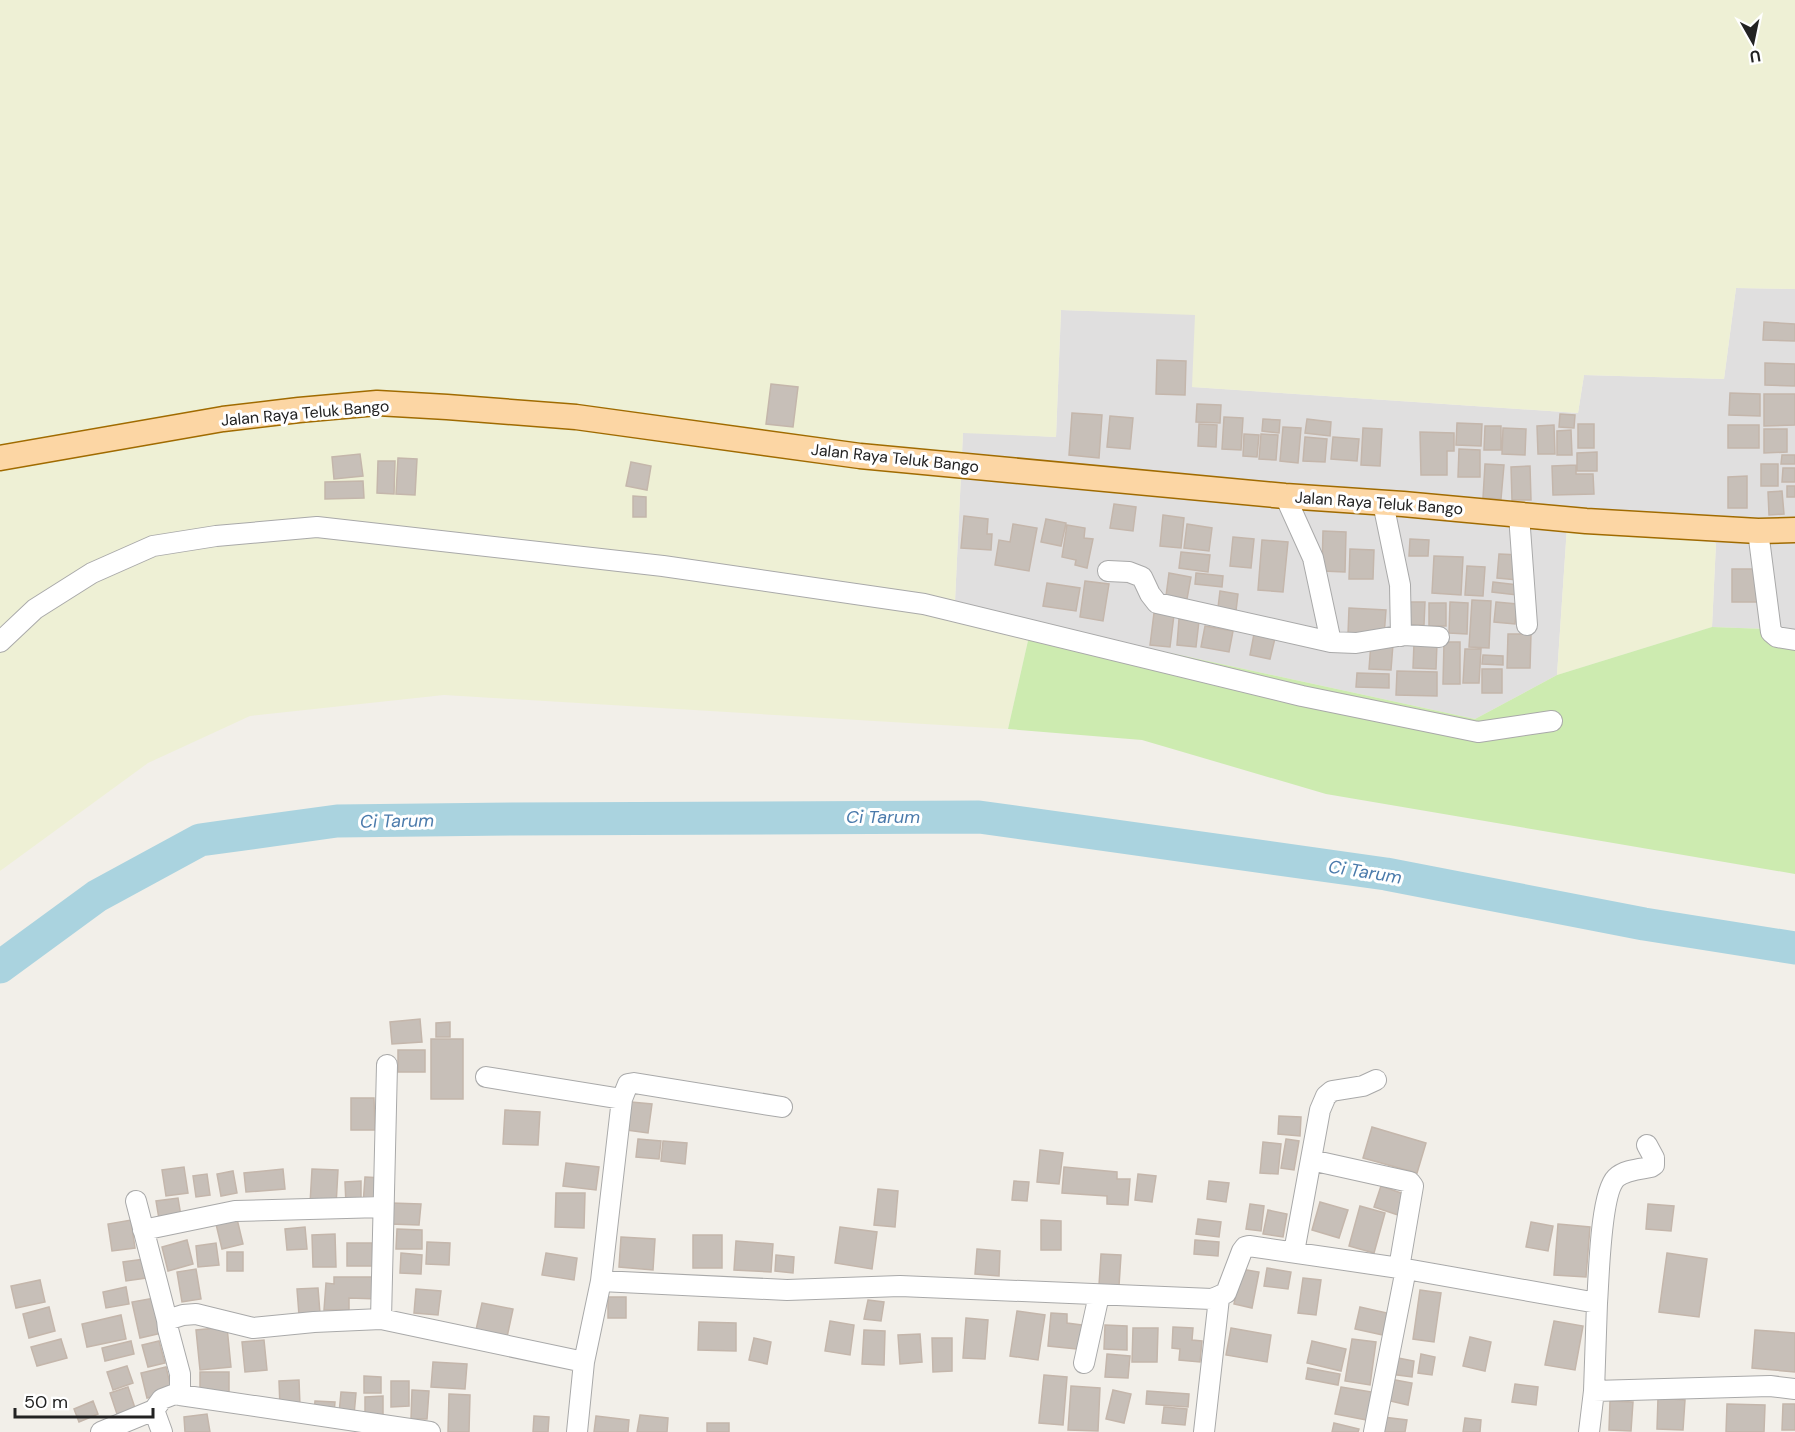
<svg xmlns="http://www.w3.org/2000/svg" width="1795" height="1432" viewBox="0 0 1795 1432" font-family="'DM Sans',sans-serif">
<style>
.residential{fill:#e0dfdf}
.farmland{fill:#eef0d5}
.grass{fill:#cdebb0}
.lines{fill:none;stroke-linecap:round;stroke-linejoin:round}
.river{stroke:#aad3df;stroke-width:33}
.building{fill:#c7bfb8;stroke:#c4b6ab;stroke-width:1.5}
.minor-casing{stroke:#a9a9a9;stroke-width:22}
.major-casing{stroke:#a06b00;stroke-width:27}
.minor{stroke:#fff;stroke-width:20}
.major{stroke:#fcd6a4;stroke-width:24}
.labels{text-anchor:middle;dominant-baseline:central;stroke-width:6;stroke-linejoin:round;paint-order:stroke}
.street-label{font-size:16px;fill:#222;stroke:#fff}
.water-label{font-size:18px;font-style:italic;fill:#4a7aab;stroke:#fff}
</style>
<rect width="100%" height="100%" fill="#f2efe9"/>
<path class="residential" d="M1736 288 1795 289V630L1712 627 1716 543 1567 527 1557 675 1475 719 1032 623 955 601 963 432 1056 437 1061 310 1196 314 1193 387 1578 413 1584 375 1724 379Z"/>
<path class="farmland" d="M0 0H1795V289L1736 288 1724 379 1584 375 1578 413 1192 387 1195 315 1061 310 1056 437 963 433 955 601 1032 623 1008 729 444 695 250 716 148 763 0 871Z
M1567 527 1716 543 1712 627 1557 675Z"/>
<path class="grass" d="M1032 623 1475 719 1557 675 1712 627 1795 630V874L1326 794 1142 740 1008 729Z"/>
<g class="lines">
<path class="river" d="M0 967 97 896 200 840 337 821 511 819 979 817 1386 874 1644 924 1795 948"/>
</g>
<path class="building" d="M1764 322 1795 324V341L1763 340Z
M1157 360 1186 361 1185 395 1156 394Z
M1765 363 1795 364V386L1765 385Z
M771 384 798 387 793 427 766 424Z
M1730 393 1760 394V416L1729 415Z
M1764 394H1795V425L1764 426Z
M1197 404 1221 405 1220 423 1196 422Z
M1072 413 1102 415 1099 458 1069 455Z
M1560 414 1575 415 1574 428 1559 427Z
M1110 416 1133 418 1130 449 1107 447Z
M1224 417 1243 418 1241 450 1222 449Z
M1263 419 1280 420 1279 433 1262 431Z
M1307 419 1331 422 1330 436 1305 433Z
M1457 423 1482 424 1481 446 1456 445Z
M1199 424 1217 425 1216 447 1198 446Z
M1578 424H1594V448H1578Z
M1554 425 1555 454H1538L1537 426Z
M1728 425H1759V448H1728Z
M1485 426H1501V450H1484Z
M1283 427 1301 428 1298 463 1280 461Z
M1363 428 1382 429 1380 466 1361 465Z
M1503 428 1526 429 1525 455 1502 454Z
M1764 429H1787V452L1764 453Z
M1571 430 1572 455H1557V431Z
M1420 432 1454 433V451H1447V475H1421Z
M1244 434 1259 435 1257 457 1243 456Z
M1261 434 1278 435 1276 460 1259 459Z
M1305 437 1327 439 1325 462 1303 461Z
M1333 437 1359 439 1357 461 1331 459Z
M1459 449 1480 450V477H1458Z
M1597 452V471H1577V453Z
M360 454 363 476 334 479 332 457Z
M1782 455H1795V464H1781Z
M398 458 417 459 415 495 396 494Z
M378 461H395L394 494 377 493Z
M631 462 651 466 647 490 626 486Z
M1485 464 1504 465 1501 499 1483 498Z
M1761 464H1778V486H1761Z
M1576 465V474H1593L1594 494 1553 495 1552 466Z
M1530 466 1531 500H1512L1511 467Z
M1783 468H1795V482H1782Z
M1747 476V508H1728V477Z
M363 481 364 498 325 499V482Z
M1787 486H1795V497H1787Z
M1782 491 1784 514 1769 515 1768 492Z
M633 496 646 497V517H633Z
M1114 504 1136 507 1133 531 1110 528Z
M1163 515 1184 518 1181 548 1160 546Z
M964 516 988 519 987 534H992L991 550 961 548Z
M1046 519 1066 523 1061 546 1041 542Z
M1013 524 1037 528 1029 571 995 565 999 540 1010 542Z
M1187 524 1212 528 1209 551 1184 548Z
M1067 525 1085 528 1084 538 1093 539 1087 568 1075 565 1076 560 1062 557Z
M1323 531 1346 532 1345 572 1322 571Z
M1233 537 1254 539 1251 568 1230 566Z
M1410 539 1429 540 1428 556H1409Z
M1262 540 1288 542 1283 592 1258 590Z
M1350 549 1374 550 1373 579H1349Z
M1181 552 1210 555 1208 572 1179 568Z
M1499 554 1521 555 1518 580 1497 578Z
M1434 556 1463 557 1461 595 1432 593Z
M1467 566 1485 567 1483 596 1465 595Z
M1732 569H1761V602H1732Z
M1169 573 1191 577 1187 599 1166 596Z
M1196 573 1223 576 1222 587 1195 584Z
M1085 581 1109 584 1103 621 1080 617Z
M1493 582 1518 585 1517 595 1492 592Z
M1047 583 1080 588 1076 611 1043 606Z
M1220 591 1238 594 1235 619 1217 616Z
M1472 600 1491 601 1489 648 1469 647Z
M1407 602H1425L1424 625H1406Z
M1450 602 1468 603 1467 634 1449 633Z
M1496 602 1517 604 1515 624 1494 622Z
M1429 603H1446V626H1429Z
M1349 608 1386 610 1384 636 1348 634Z
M1154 613 1174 615 1170 647 1150 645Z
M1179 619 1199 621 1196 647 1177 645Z
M1205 626 1233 631 1229 652 1201 647Z
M1254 634 1275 638 1270 659 1250 655Z
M1508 634H1531L1530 668H1507Z
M1444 642H1460V684H1443Z
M1371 643 1393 644 1391 670 1369 669Z
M1414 643H1437L1436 669 1413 668Z
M1465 649H1481L1479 683H1463Z
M1483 655 1503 656V665L1482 664Z
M1482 669H1502V693H1482Z
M1397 671 1437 672V696L1396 695Z
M1357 673 1389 674V688L1356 687Z
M420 1019 422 1042 392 1044 390 1022Z
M450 1022V1037H436V1023Z
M431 1039H463V1099H431Z
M398 1050H425V1072H398Z
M351 1098H374L375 1130H351Z
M631 1102 652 1104 648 1133 627 1130Z
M505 1110 540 1112 538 1145 503 1144Z
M1279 1116 1301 1117 1300 1136 1278 1134Z
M1372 1127 1426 1143 1417 1173 1363 1158Z
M638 1139 661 1141 659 1159 636 1157Z
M1286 1139 1299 1141 1294 1170 1281 1168Z
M663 1141 687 1143 685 1164 661 1161Z
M1263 1142 1281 1144 1278 1174 1260 1173Z
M1040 1150 1063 1153 1059 1184 1037 1182Z
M566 1163 599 1167 596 1190 563 1186Z
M184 1167 188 1193 166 1196 162 1170Z
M1064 1167 1117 1172V1179H1130L1128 1205 1107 1204V1196L1062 1193Z
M283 1169 285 1189 246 1192 244 1173Z
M312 1169 338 1170 336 1206 310 1204Z
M233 1171 237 1193 221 1196 217 1174Z
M207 1174 210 1195 196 1197 193 1176Z
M1138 1174 1156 1176 1152 1202 1135 1200Z
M365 1177 383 1178 381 1206 363 1205Z
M361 1181V1205H346L345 1182Z
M1014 1181 1029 1182 1027 1201 1012 1200Z
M1209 1181 1229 1183 1226 1202 1207 1199Z
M1381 1186 1404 1194 1398 1215 1374 1207Z
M878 1189 898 1191 895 1227 874 1225Z
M556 1193H585L584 1228 555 1227Z
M178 1198 181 1216 159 1219 156 1201Z
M1320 1202 1348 1210 1339 1238 1312 1230Z
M391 1203 421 1204 419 1225 390 1224Z
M1250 1204 1264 1206 1261 1231 1246 1229Z
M1648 1204 1674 1206 1671 1231 1646 1229Z
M1360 1206 1385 1213 1374 1253 1349 1246Z
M1268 1210 1287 1214 1283 1237 1263 1234Z
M237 1219 243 1244 222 1249 216 1224Z
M1198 1219 1221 1222 1219 1237 1196 1234Z
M131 1220 135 1248 112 1251 108 1224Z
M1041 1220 1061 1221V1250H1041Z
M1531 1222 1553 1226 1548 1251 1526 1247Z
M1558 1224 1590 1227 1586 1277 1554 1275Z
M305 1227 307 1249 287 1250 285 1229Z
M840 1227 877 1232 872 1269 835 1263Z
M397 1229 422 1230V1249H396Z
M335 1234 336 1267H313L312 1235Z
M693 1235H722V1268H693Z
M621 1237 655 1239 653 1270 619 1267Z
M187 1240 193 1264 168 1271 162 1247Z
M1195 1240 1219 1242 1218 1256 1194 1254Z
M736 1241 773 1244 771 1272 734 1270Z
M427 1242 450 1243 449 1265 426 1264Z
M216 1243 219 1265 198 1267 196 1246Z
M347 1243H372L373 1266H347Z
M977 1249 1000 1251 999 1276 975 1274Z
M227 1252H243V1271H227Z
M401 1253 422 1255 421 1274 400 1273Z
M546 1253 577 1258 574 1280 542 1275Z
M1667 1253 1707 1259 1699 1317 1659 1312Z
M1101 1254 1121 1255 1119 1286 1099 1285Z
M776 1255 794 1257 793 1273 775 1271Z
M144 1259 146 1278 126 1281 123 1262Z
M1267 1268 1291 1272 1288 1289 1264 1286Z
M196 1269 201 1299 182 1302 177 1272Z
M1241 1269 1259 1272 1252 1308 1234 1304Z
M334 1277H378V1299L349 1298V1310H324L326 1283 334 1284Z
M1303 1278 1321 1280 1316 1315 1298 1313Z
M40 1280 45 1302 16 1308 11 1286Z
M126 1287 129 1304 106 1308 103 1292Z
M318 1288 320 1313 299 1315 297 1289Z
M416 1289 441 1291 438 1315 414 1313Z
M1420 1290 1441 1293 1434 1342 1413 1339Z
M608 1297H626V1318H608Z
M154 1298 162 1333 140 1338 132 1302Z
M868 1300 884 1302 881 1321 864 1319Z
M482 1303 513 1309 507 1337 476 1330Z
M49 1307 55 1331 29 1338 23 1314Z
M1360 1307 1387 1313 1383 1335 1355 1329Z
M1017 1311 1045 1315 1038 1360 1010 1356Z
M1051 1313 1067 1314V1323L1089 1326 1086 1350 1048 1346Z
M121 1315 126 1339 87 1347 82 1324Z
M966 1318 988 1320 985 1359 963 1358Z
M830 1321 854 1325 850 1355 825 1351Z
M1554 1321 1583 1326 1575 1370 1545 1365Z
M699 1322 736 1323V1351L698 1350Z
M1105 1325 1127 1326V1350L1104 1349Z
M227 1327 231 1367 200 1370 196 1330Z
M1173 1327 1193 1328 1192 1340 1202 1341 1200 1362 1179 1360 1180 1349 1172 1348Z
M1133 1328H1158L1157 1362H1132Z
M1231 1328 1271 1335 1267 1362 1226 1355Z
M864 1330 885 1331 884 1365 862 1364Z
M1755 1330 1795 1333V1372L1752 1368Z
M920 1334 922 1362 900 1364 898 1335Z
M1470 1337 1491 1342 1485 1371 1463 1366Z
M754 1338 771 1342 767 1364 749 1360Z
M932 1338H952V1371L933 1372Z
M61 1339 67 1358 37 1366 31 1347Z
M1352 1339 1376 1342 1370 1385 1345 1381Z
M264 1340 267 1370 245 1372 242 1342Z
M131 1341 134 1354 105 1361 102 1348Z
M159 1341 165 1363 148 1367 142 1345Z
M1312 1341 1346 1349 1341 1371 1307 1363Z
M1107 1354 1130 1356 1128 1378 1105 1377Z
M1421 1354 1435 1357 1432 1375 1418 1373Z
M1393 1357 1414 1361 1412 1377 1390 1374Z
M433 1362 467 1364 465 1389 431 1387Z
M127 1366 133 1383 113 1390 107 1372Z
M166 1367 172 1392 147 1398 141 1373Z
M1308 1368 1340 1374 1338 1385 1306 1379Z
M200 1372H229V1394L200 1393Z
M1044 1375 1067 1377 1063 1425 1039 1423Z
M364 1376 381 1377V1393H364Z
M1390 1379 1412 1383 1408 1405 1386 1400Z
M299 1380 300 1406 280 1407 279 1381Z
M391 1381H409V1406L391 1407Z
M1515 1384 1538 1387 1536 1405 1512 1402Z
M1071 1386 1100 1388 1098 1431 1068 1430Z
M128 1387 135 1408 117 1414 110 1393Z
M1341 1387 1372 1392 1367 1420 1335 1414Z
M412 1390 429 1391 427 1419H411Z
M1113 1390 1131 1394 1124 1423 1106 1419Z
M1147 1391 1189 1394 1188 1407 1146 1404Z
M341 1392 356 1393 354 1415 339 1414Z
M449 1394 470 1395 469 1432H448Z
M383 1396V1418L365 1419V1397Z
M1658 1398 1685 1400 1683 1430 1657 1429Z
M93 1401 98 1414 79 1422 74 1409Z
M315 1401 335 1402 334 1413 314 1412Z
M1610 1401 1633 1402 1631 1431 1609 1430Z
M1727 1404 1765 1405 1764 1432H1726Z
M1783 1404H1795V1430H1782Z
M1164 1407 1187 1409 1185 1425 1162 1423Z
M207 1414 210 1432H185L184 1417Z
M640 1415 668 1418 667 1432H637Z
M534 1416 549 1417 548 1432H533Z
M596 1416 629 1420 628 1432H594Z
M1383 1417 1407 1420 1405 1432H1381Z
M1465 1418 1481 1420 1480 1432H1463Z
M707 1423H729V1432H707Z
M1334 1423 1359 1429 1358 1432H1332Z"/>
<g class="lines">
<g class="minor-casing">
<path id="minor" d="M1285 496 1313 558 1331 642
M1383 503 1400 585 1401 636
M1519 515 1527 625
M1758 531 1771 632 1777 637 1795 640
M1108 571 1129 572 1142 577 1150 594 1157 603 1331 642 1356 643 1404 635 1439 637
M0 642 35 609 92 573 153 546 216 536 317 527 663 566 924 604 1302 696 1478 732 1552 721
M486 1077 622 1099
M1311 1160 1410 1182 1413 1186 1399 1268
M136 1201 167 1320
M143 1230 235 1211 383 1207
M1294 1252 1320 1110 1326 1096 1332 1091 1363 1086 1376 1080
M601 1281 622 1099 628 1084 634 1083 782 1107
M1597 1303C1599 1279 1600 1194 1616 1178 1624 1170 1640 1169 1651 1167L1654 1165V1158L1647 1145
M381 1319 387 1065
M1084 1363 1099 1295
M1594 1391 1770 1386 1795 1389
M180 1395V1374L168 1329 167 1320 183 1315 196 1314 253 1328 314 1322 381 1319 584 1362
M101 1432 154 1410
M162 1432 154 1410 162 1399 175 1394 180 1395 430 1432
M577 1432 584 1362 601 1281 787 1290 900 1286 1212 1299 1226 1293 1242 1251 1245 1247 1249 1246 1406 1269 1597 1303 1594 1391 1589 1432
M1204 1432 1219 1298
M1374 1432 1406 1269"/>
</g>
<g class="major-casing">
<path id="major" d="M0 458 223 419 299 410 377 403 447 407 576 417 860 456 1285 496 1403 504 1586 521 1758 531 1795 530"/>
</g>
<use href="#minor" class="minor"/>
<use href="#major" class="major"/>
</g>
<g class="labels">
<g class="street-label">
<text transform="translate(305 413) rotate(-5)">Jalan Raya Teluk Bango</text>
<text transform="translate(895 458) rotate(6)">Jalan Raya Teluk Bango</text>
<text transform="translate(1379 503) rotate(4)">Jalan Raya Teluk Bango</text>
</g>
<g class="water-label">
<text x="883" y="817">Ci Tarum</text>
<text transform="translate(397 821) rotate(-1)">Ci Tarum</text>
<text transform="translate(1365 872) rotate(9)">Ci Tarum</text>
</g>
</g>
<g transform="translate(1753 42) rotate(171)" stroke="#ffffff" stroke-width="4.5" paint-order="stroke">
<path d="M0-4.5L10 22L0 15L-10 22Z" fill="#222222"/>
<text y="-9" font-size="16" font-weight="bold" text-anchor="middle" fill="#222222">U</text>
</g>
<path d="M15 1408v9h138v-9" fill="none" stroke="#222222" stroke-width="3"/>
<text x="24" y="1408" font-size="18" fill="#222222" stroke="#ffffff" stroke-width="4.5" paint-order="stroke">50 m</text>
</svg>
